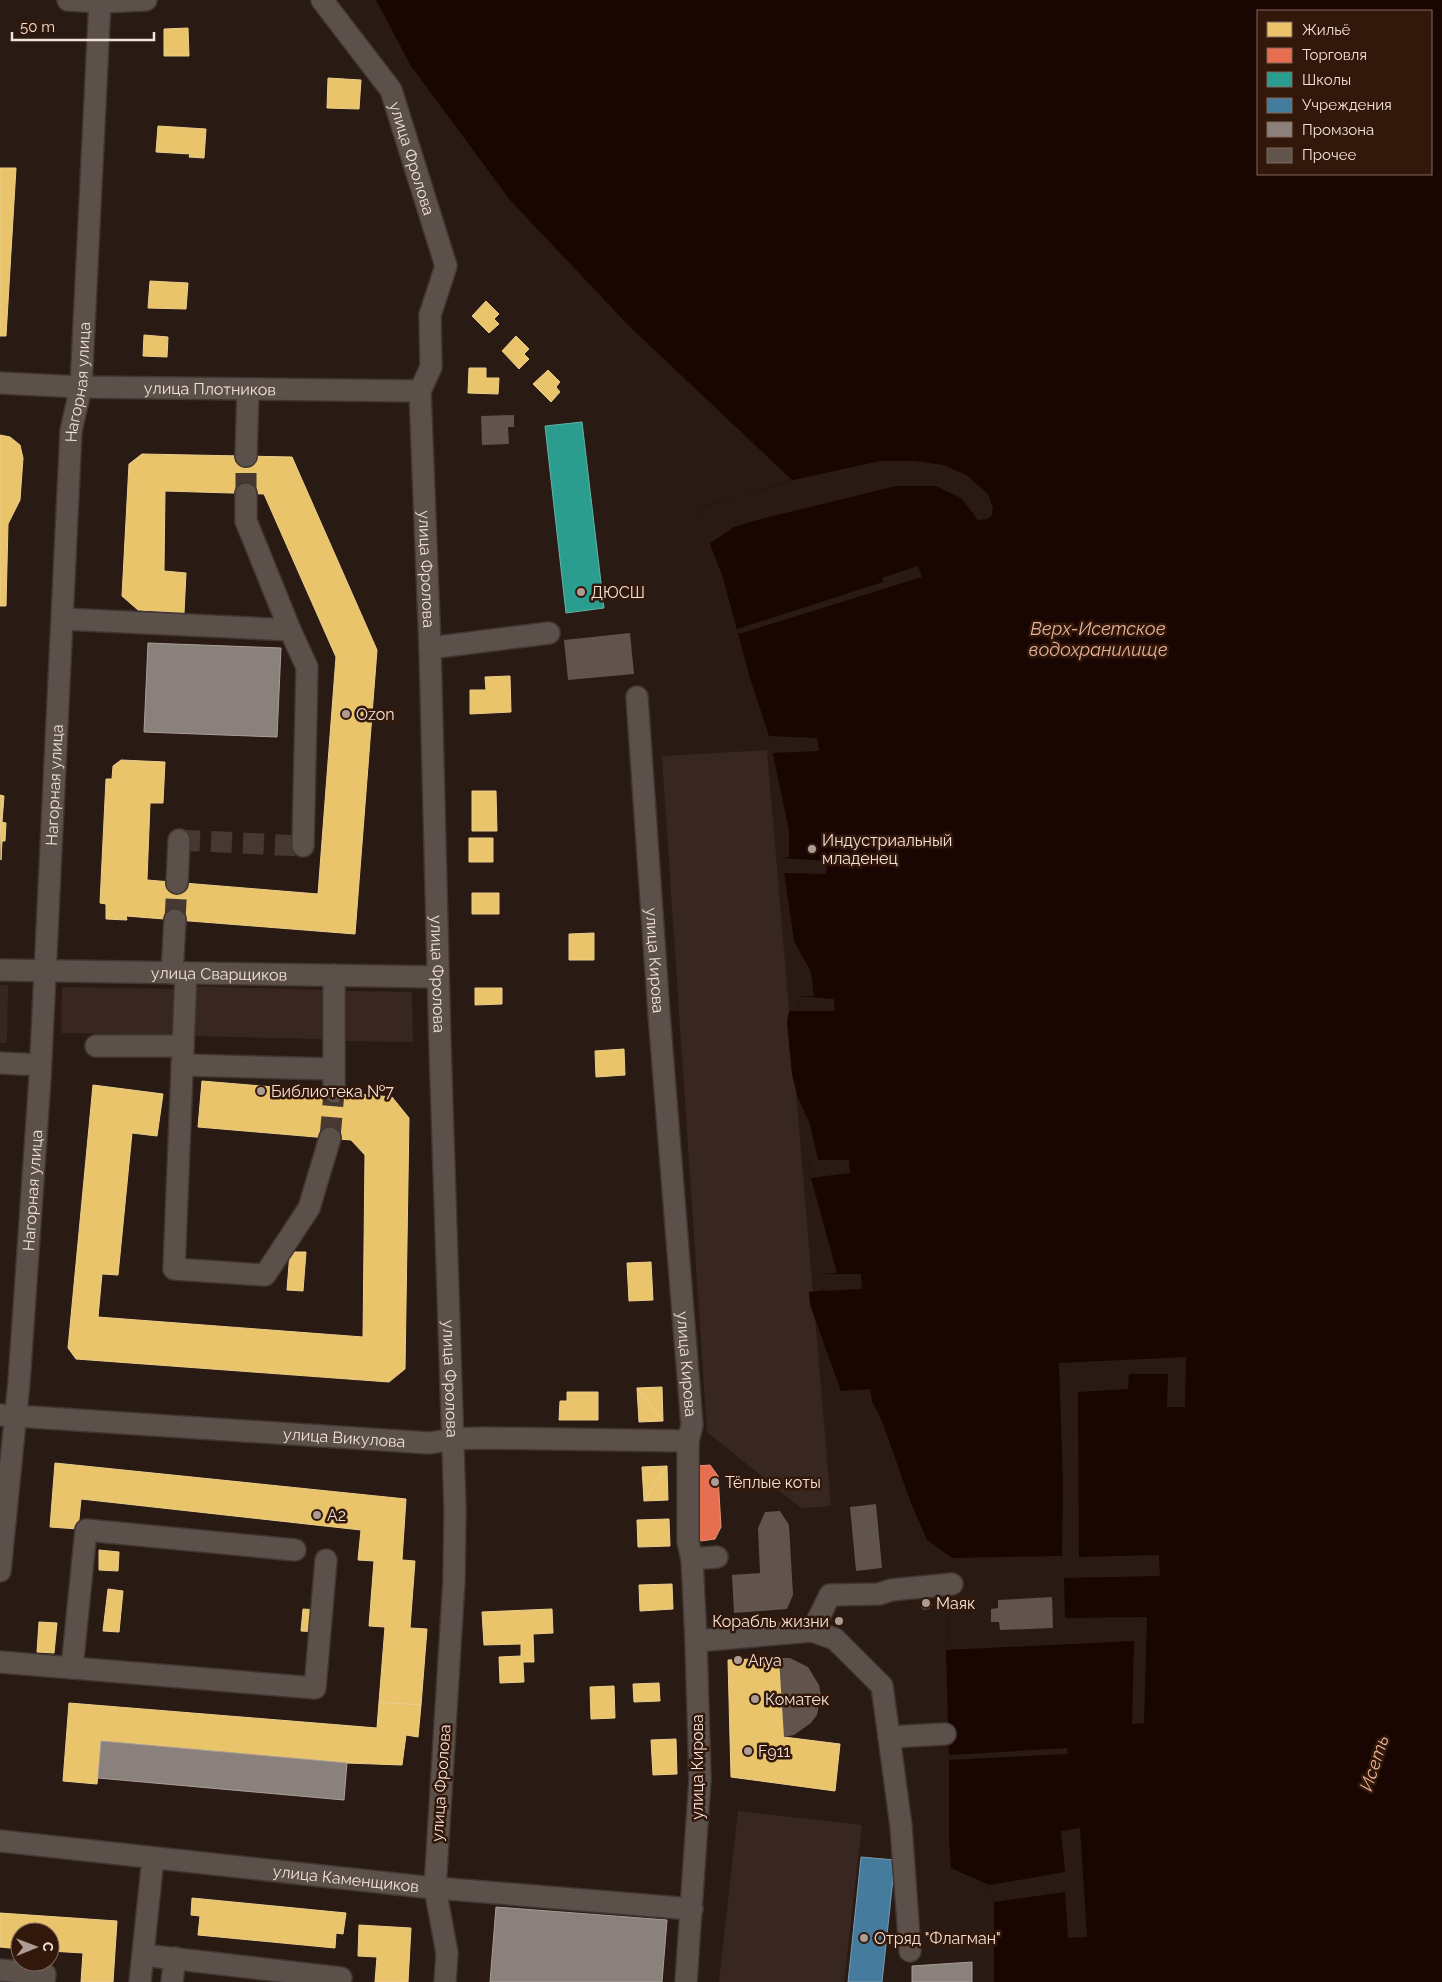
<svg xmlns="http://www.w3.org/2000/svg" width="1442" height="1982" viewBox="0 0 1442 1982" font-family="Raleway,sans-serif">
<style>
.green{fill:#382720}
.water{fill:#190502;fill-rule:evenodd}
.pier{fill:#291b13}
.homes{fill:#e9c46a;stroke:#eccd8b}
.shops{fill:#e76f51;stroke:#eb917a}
.schools{fill:#2a9d8f;stroke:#67b1a5}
.public{fill:#457b9d;stroke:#7a9aaf}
.industry{fill:#8a817c;stroke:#aa9e98}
.building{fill:#60544d}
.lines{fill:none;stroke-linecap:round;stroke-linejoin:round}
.minor-tunnel{stroke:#473931;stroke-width:21;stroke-dasharray:21 11;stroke-linecap:butt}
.minor-casing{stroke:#423632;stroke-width:24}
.minor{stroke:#5c504a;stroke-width:21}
.poi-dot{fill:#ad9c93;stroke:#32180a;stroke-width:2}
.labels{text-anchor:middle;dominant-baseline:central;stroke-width:5;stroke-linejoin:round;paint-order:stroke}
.street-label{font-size:16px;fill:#f4e1d8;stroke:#32180a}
.poi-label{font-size:16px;fill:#f4e1d8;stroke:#32180a;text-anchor:start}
.water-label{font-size:18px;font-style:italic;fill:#e9b297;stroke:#32180a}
</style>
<rect width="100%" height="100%" fill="#291b13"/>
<path class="green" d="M767 750 831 1506 801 1508 707 1432 662 756Z
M0 985H8L7 1043H0Z
M194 986 323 990 322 1039 192 1036Z
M62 987 177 989 176 1035 61 1033Z
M346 991 412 992 413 1042 338 1041 339 1002Z
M738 1811 862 1825 844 1982H719Z"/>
<path class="water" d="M376 0H1442V1982H994V1902L989 1885 951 1868 949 1837V1757L946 1650 952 1584V1558L927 1540 911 1503 882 1421 872 1401 870 1389 841 1391 810 1305 809 1292 824 1290 821 1274 837 1273 811 1178 809 1160H818L810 1124 798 1098 792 1075 787 1022 789 1011H799L798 996H814L811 972 794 941 782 858 789 857V830L769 736 750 678 723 578 702 523 700 508 792 480 629 326 510 200 411 66ZM1258 11H1431V174H1258Z"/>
<path class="pier" d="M880 461H914L944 465 966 475 988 494 993 508 992 515 988 519 978 520 961 498 936 486H896L765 518 734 527 709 544 702 523 700 508 793 480Z
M918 566 922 577 739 634 737 629 883 582 882 578Z
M769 736 817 738 819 751 772 753Z
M782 858 827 861 826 874 783 873Z
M798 996 834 999 835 1011H799Z
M809 1160H849L850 1173 811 1178Z
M821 1274H861L862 1289 824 1291Z
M1186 1357 1185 1407H1167L1168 1374H1129L1128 1389 1078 1392 1079 1557 1159 1555 1160 1576 1064 1578 1065 1618 1147 1617 1144 1723 1132 1724 1134 1641 946 1650 952 1584V1558L1062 1556 1063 1486 1059 1363Z
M1067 1748 1068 1754 949 1760V1755Z
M1080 1828 1087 1937 1068 1938 1065 1892 994 1902 989 1885 1065 1872 1061 1831Z"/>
<path class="homes" d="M188 28 189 56H164V29Z
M328 78 361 80 359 109 327 108Z
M158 126 206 129 204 158 189 157 190 154 156 152Z
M0 168H16L6 336H0Z
M150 281 188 283 186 309 148 308Z
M486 301 499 314 494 319 499 324 489 333 472 316Z
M144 335 168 337 167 357 143 356Z
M516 336 529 349 524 354 529 359 519 369 502 351Z
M469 368H486V378H499L498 394 468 393Z
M548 370 560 382 556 387 560 392 551 402 533 384Z
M0 435 10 437 20 445 23 458 20 500 8 524 6 606H0Z
M142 454 292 457 377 650 355 934 126 916 127 920 106 919V904L100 903 106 779H112L113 766 121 760 165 762 163 803H150L147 880 318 894 336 657 264 494 165 491 164 571 186 573 184 613 138 610 122 596 129 464Z
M510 676 511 712 470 714V690H486L485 677Z
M472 791H496L497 831H472Z
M0 795 4 796 2 822 6 823 5 841H2L1 860Z
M469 838H493V862H469Z
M472 893H499V914H472Z
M594 933V960H569V934Z
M475 988H502V1004L475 1005Z
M624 1049 625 1075 596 1077 595 1051Z
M202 1081 392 1097 409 1118 405 1369 389 1382 76 1359 68 1348 93 1085 163 1094 157 1136 132 1133 118 1275 102 1274 98 1317 363 1337 365 1155 351 1140 198 1127Z
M290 1252H306L303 1291 287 1290Z
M651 1262 653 1300 629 1301 627 1263Z
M662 1387 663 1421 637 1388Z
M637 1388 663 1421 639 1422Z
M567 1392H598V1420H559L560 1401H567Z
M55 1463 406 1499 402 1560 415 1561 410 1628 427 1629 421 1705 379 1702 385 1627 369 1626 374 1561 358 1560 361 1530 81 1499 78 1529 50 1527Z
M667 1466 644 1501 642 1467Z
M667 1466 668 1500 644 1501Z
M669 1519 670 1546 638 1547 637 1520Z
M99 1550 119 1552 118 1571 99 1570Z
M672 1584 673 1609 640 1611 639 1585Z
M108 1589 123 1591 119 1632 103 1631Z
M303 1609 318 1610 317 1632 301 1631Z
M552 1609 553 1633 533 1634 534 1662H523L524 1682 500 1683 499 1657 521 1656V1644L484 1645 482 1612Z
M39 1622 57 1623 54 1653 37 1652Z
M779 1658 784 1737 840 1744 835 1791 731 1777 728 1660Z
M659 1683 660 1701 634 1702 633 1684Z
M614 1686 615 1718 591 1719 590 1687Z
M379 1702 421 1705 418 1737 406 1735 402 1765 347 1763 101 1741 97 1784 63 1781 69 1703 377 1728Z
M676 1739 677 1774 653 1775 651 1740Z
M192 1898 346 1913 343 1934 336 1933 335 1948 198 1935 200 1916 191 1915Z
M0 1913 117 1921 113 1982H81L83 1953 50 1951V1932H20V1949L0 1947Z
M359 1925 411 1928 408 1982H375L377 1957 358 1956Z"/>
<path class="shops" d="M710 1465 718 1476 721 1527 715 1539 701 1541 695 1530 697 1466Z"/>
<path class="schools" d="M582 422 604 608 566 613 545 426Z"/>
<path class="public" d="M861 1857 895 1860 882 1982H848Z"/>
<path class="industry" d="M148 643 281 648 277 737 144 732Z
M101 1741 347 1763 344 1800 98 1778Z
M496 1907 667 1920 662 1982H490Z
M972 1962V1982H912V1966Z"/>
<path class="building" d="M514 415V427H508L509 444 482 445 481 416Z
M630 633 634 674 568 680 564 640Z
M876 1504 882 1568 856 1571 850 1507Z
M780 1511 789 1525 793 1595 787 1609 734 1613 732 1575 760 1573 758 1528 765 1512Z
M1052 1597 1053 1628 1000 1630 999 1622H991V1609L998 1608V1600Z
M925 1599 930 1600 932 1605 929 1609 924 1610 921 1607V1602Z
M779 1658H790L808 1667 819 1685 821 1695 817 1715 811 1723 794 1735 784 1737Z"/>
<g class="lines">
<path class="minor-tunnel" d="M246 494V456
M179 840 303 846
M175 920 177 883
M330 1138 334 1092"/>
<g class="minor-casing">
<g id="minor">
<path d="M68 0 100 2 146 0"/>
<path id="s1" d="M322 0 391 90 446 266 430 315 431 367 420 391 430 648 440 1045 455 1509 454 1580 435 1888 447 1953 445 1982"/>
<path id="s2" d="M0 383 81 387 420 391"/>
<path d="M246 456 248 390"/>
<path d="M246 494V521L290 630"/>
<path d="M63 619 290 630 307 667 303 846"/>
<path d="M430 648 549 633"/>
<path id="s3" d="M637 697 659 1014 692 1425 688 1441V1542L692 1559 696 1641 700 1779 686 1982"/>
<path d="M177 883 179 840"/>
<path id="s4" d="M0 970 438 977"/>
<path d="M172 973 175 920"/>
<path d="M186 973 174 1269 265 1275 309 1208 330 1138"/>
<path d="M96 1046H183"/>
<path d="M0 1063 40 1065"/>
<path d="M182 1065 333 1069"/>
<path d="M334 1092V975"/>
<path id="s5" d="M0 1415 430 1443 453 1439 483 1438 688 1441"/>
<path d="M692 1559 717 1557"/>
<path id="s6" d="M0 1571 19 1382 40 1078 71 431 81 387 100 0"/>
<path d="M812 1631 835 1639 882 1686 889 1737 945 1734"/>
<path d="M696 1641 812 1631 830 1595 879 1594 891 1590 952 1584"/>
<path d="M0 1662 315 1688 326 1560"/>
<path d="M72 1668 86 1530 295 1550"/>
<path d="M889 1737 901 1826 910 1951"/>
<path id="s7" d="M0 1841 424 1887 692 1909"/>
<path d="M143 1955 341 1978"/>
<path d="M0 1970 45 1974 44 1982"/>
<path d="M140 1982 153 1858"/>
<path d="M172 1982 175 1958"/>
</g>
</g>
<use href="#minor" class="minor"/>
</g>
<g class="poi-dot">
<circle cx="581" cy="592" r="5"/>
<circle cx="346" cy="714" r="5"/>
<circle cx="812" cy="849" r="5"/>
<circle cx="261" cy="1091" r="5"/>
<circle cx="715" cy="1482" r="5"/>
<circle cx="317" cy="1515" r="5"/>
<circle cx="926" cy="1603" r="5"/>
<circle cx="839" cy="1621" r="5"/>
<circle cx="738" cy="1660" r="5"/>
<circle cx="755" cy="1699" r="5"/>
<circle cx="748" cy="1751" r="5"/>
<circle cx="864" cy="1938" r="5"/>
</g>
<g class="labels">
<g class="street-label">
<text stroke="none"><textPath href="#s1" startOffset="185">улица Фролова</textPath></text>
<text stroke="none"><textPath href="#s6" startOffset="1192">Нагорная улица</textPath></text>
<text stroke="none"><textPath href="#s2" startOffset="210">улица Плотников</textPath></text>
<text stroke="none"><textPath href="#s1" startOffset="606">улица Фролова</textPath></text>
<text stroke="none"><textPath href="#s6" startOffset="788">Нагорная улица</textPath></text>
<text stroke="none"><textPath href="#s3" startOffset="264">улица Кирова</textPath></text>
<text stroke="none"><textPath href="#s4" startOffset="219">улица Сварщиков</textPath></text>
<text stroke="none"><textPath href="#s1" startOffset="1011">улица Фролова</textPath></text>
<text stroke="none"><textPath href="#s6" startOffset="382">Нагорная улица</textPath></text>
<text stroke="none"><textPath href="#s3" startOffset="669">улица Кирова</textPath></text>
<text stroke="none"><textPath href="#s1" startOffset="1416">улица Фролова</textPath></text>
<text stroke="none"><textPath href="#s5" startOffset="345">улица Викулова</textPath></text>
<text transform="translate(697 1767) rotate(-90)">улица Кирова</text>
<text transform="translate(441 1783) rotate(-86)">улица Фролова</text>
<text stroke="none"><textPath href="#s7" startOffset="348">улица Каменщиков</textPath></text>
</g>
<g class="poi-label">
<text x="591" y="592">ДЮСШ</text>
<text x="356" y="714">Ozon</text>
<text x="822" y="840">Индустриальный<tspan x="822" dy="18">младенец</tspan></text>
<text x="271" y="1091">Библиотека №7</text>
<text x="725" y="1482">Тёплые коты</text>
<text x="327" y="1515">А2</text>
<text x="936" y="1603">Маяк</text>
<text x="829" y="1621" text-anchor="end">Корабль жизни</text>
<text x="748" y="1660">Arya</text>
<text x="765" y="1699">Коматек</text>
<text x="758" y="1751">F911</text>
<text x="874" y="1938">Отряд "Флагман"</text>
</g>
<g class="water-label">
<text x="1098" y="628">Верх-Исетское<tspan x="1098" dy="21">водохранилище</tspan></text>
<text transform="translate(1374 1763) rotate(-72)">Исеть</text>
</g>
</g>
<rect x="1257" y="10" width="175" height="165" fill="#32180a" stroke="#80685c"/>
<rect x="1267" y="22" width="25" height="15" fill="#e9c46a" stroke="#80685c"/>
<text x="1302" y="35" font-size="15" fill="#f4e1d8">Жильё</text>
<rect x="1267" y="48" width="25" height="15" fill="#e76f51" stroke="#80685c"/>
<text x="1302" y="60" font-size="15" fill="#f4e1d8">Торговля</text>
<rect x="1267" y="72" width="25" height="15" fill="#2a9d8f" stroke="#80685c"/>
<text x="1302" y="85" font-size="15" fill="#f4e1d8">Школы</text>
<rect x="1267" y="98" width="25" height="15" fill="#457b9d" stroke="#80685c"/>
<text x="1302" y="110" font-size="15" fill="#f4e1d8">Учреждения</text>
<rect x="1267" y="122" width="25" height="15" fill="#8a817c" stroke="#80685c"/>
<text x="1302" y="135" font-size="15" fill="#f4e1d8">Промзона</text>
<rect x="1267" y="148" width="25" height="15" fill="#60544d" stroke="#80685c"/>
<text x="1302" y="160" font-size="15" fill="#f4e1d8">Прочее</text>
<g transform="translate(35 1947) rotate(89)"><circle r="24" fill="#32180a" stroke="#80685c"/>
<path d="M0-4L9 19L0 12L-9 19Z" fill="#ad9c93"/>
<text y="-8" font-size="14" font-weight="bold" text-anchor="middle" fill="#f4e1d8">С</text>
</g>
<path d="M12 32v8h142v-8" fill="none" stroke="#f4e1d8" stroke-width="2.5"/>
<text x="20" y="32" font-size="15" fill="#f4e1d8" stroke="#32180a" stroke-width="4" paint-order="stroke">50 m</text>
</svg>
